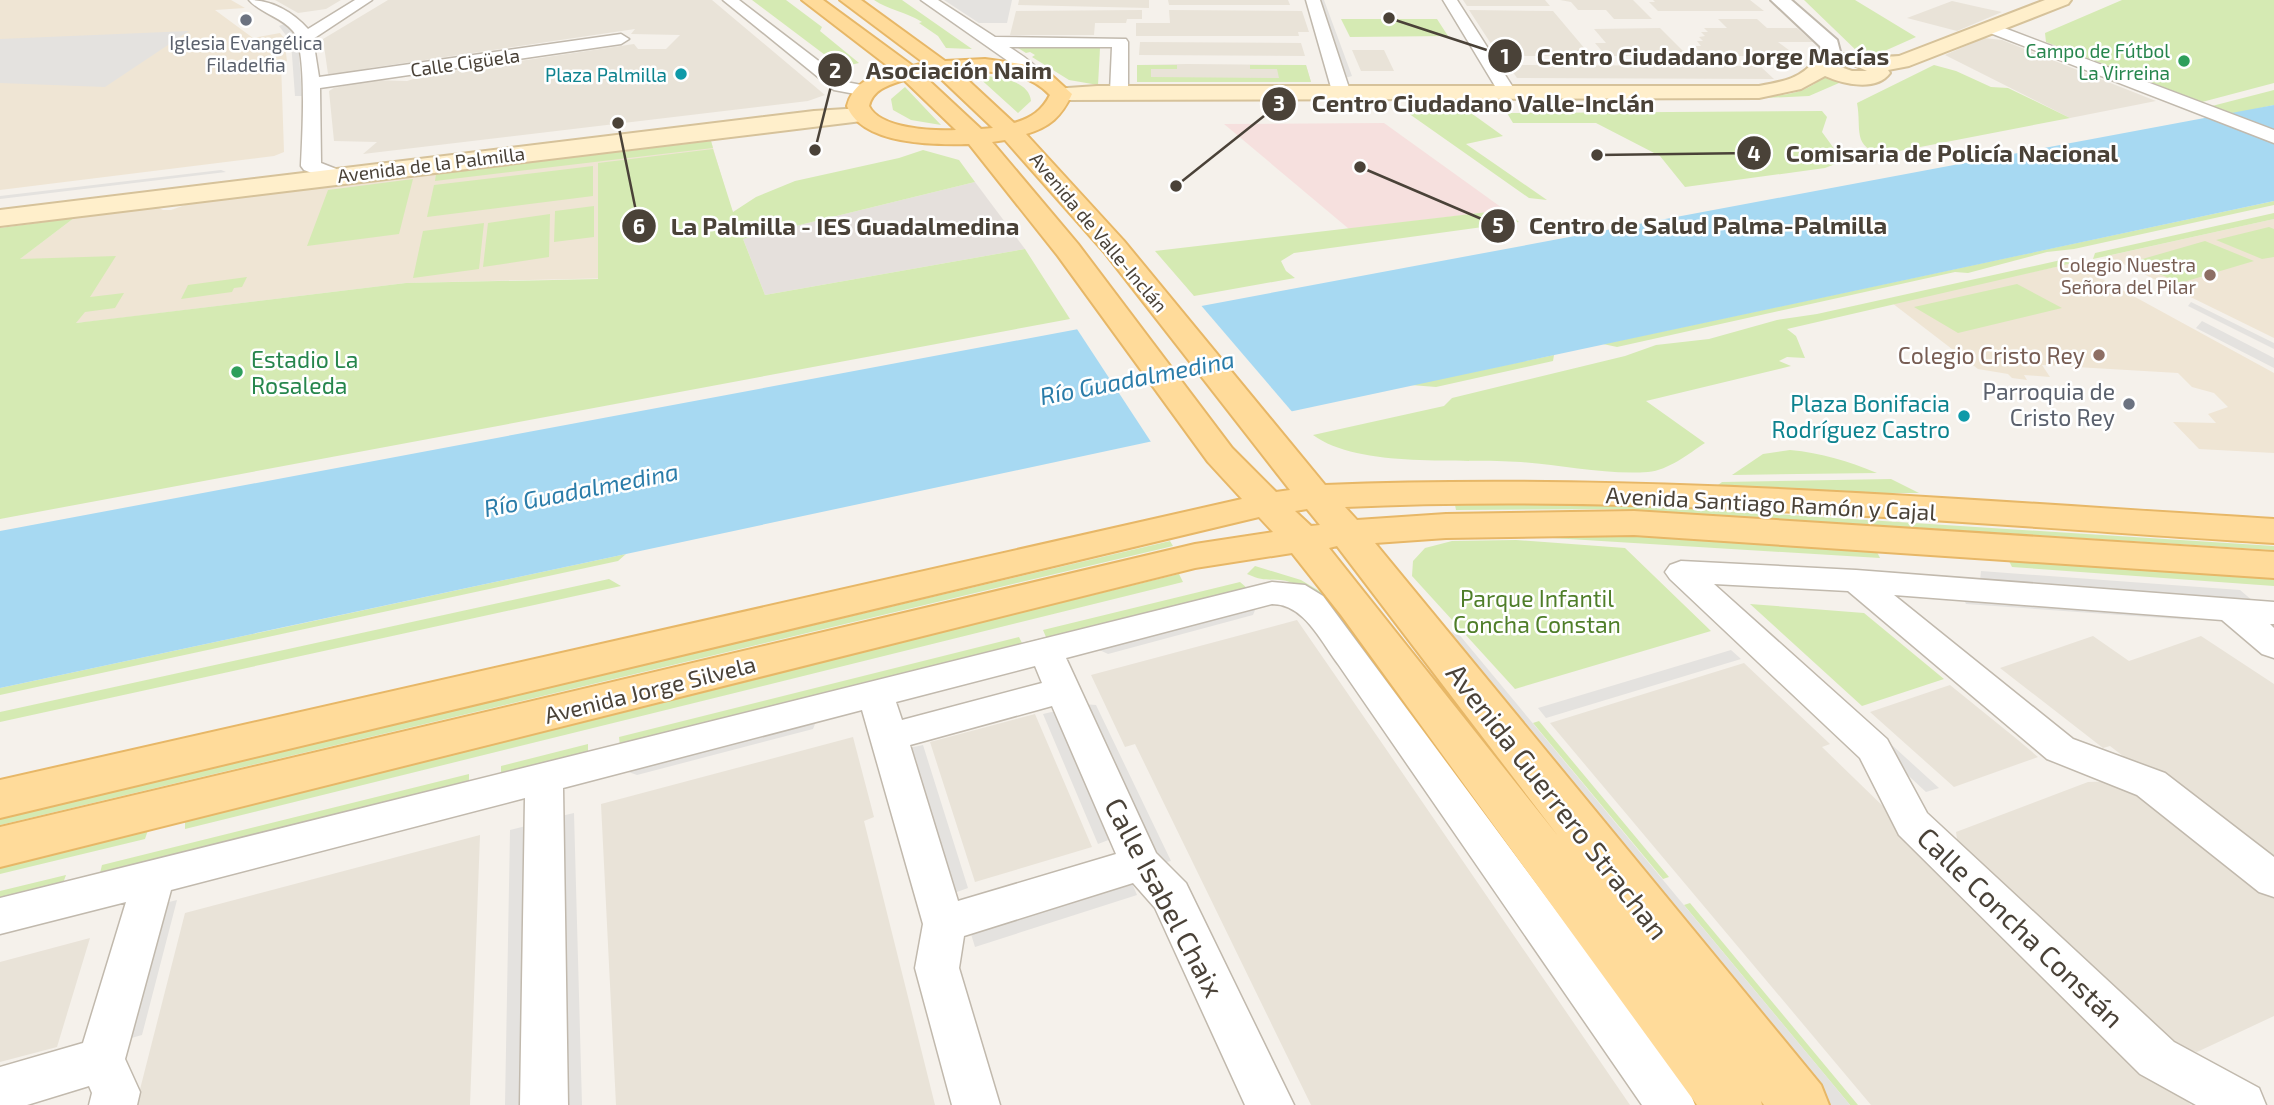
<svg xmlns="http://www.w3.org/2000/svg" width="2274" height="1105" viewBox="0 0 2274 1105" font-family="'Exo 2',sans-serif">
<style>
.residential{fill:#e9e3d8}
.industrial{fill:#e5e0dc}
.education{fill:#efe5d4}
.medical{fill:#f6e0de}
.green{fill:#d5eab3}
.parking{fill:#e4e2df}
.water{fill:#a7d9f2}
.pier{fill:#f5f1eb}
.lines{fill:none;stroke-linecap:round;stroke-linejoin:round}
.minor-casing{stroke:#c1b9ad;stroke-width:3}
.tertiary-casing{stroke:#c1b9ad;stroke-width:4}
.secondary-casing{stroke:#d6c29a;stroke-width:4}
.primary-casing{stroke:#e7b767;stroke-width:4}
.minor{fill:#fff;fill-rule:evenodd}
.tertiary{fill:#fff;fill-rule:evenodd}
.secondary{fill:#ffefcb;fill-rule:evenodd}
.primary{fill:#ffdb9a;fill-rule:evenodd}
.worship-dot{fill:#6b7280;stroke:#fff;stroke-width:2.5}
.leisure-dot{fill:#2e9e5b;stroke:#fff;stroke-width:2.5}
.culture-dot{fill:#0f9aa8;stroke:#fff;stroke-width:2.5}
.education-dot{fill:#8d6e63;stroke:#fff;stroke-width:2.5}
.labels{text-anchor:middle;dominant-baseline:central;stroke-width:5;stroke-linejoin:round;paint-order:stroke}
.far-worship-label{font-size:19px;fill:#5b616d;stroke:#fff}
.far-leisure-label{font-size:19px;fill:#27864d;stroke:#fff;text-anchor:end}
.far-street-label{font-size:19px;fill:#4a4238;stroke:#fff}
.far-culture-label{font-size:19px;fill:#0d838f;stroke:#fff;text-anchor:end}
.far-education-label{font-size:19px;fill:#785e54;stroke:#fff;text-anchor:end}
.education-label{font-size:23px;fill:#785e54;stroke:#fff;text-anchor:end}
.leisure-label{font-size:23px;fill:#27864d;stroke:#fff;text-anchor:start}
.worship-label{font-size:23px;fill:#5b616d;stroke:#fff;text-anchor:end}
.culture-label{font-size:23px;fill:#0d838f;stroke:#fff;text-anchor:end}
.street-label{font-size:23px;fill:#4a4238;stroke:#fff}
.park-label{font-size:23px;fill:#4f7e29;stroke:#fff}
.water-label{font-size:24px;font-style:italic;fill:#2a7ca9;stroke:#fff}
.near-street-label{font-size:28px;fill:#4a4238;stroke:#fff}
.leader{fill:none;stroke:#4a4238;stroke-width:2.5}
.callout-dot{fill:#4a4238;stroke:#fff;stroke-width:2.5}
.mark-label{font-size:21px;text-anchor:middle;font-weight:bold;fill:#fff}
.callout-label{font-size:24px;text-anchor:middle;font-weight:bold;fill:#4a4238;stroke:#fff;stroke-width:5;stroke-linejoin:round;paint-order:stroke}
</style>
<rect width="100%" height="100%" fill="#f5f1eb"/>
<path class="residential" d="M275 0H341L326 9 298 13Z
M388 0H712L825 95 808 101 363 154 377 142 334 141 329 91 334 88 372 80 407 81 426 75 634 44 638 49H666L680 35 631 34 635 29 370 68 360 72 328 74 323 39Z
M1019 0H1149V8L1018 5Z
M1168 0H1288L1290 5H1169Z
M1463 0H1545L1550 6H1467Z
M1560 0H1633L1652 19H1614L1606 10H1578L1571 2Z
M1653 0H1750L1764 11H1658L1649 2H1655Z
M1952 1 1983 8 2002 12 1957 31 1907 18Z
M1142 10V19H1127L1126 23H1095L1094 35H1010L1016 11Z
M1169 10 1302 11 1309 32H1298L1299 36H1136V23H1170Z
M1469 10 1553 11 1591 56H1499Z
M1718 19H1757L1767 28H1797L1813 42H1778L1797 56H1704L1694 46H1701L1697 41H1703L1699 37 1705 36 1701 32H1708L1704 28H1727Z
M1660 28 1688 56H1606L1595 43H1606L1594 29Z
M1984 38 2002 40 2156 101 2070 118 1945 55Z
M1140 42 1301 43 1305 56 1139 55Z
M1352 50H1384L1394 71H1361Z
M1187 64 1306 65 1311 82H1137V65Z
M1508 65 1760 66 1774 79 1517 78Z
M1297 620 1386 749 1630 1105H1311L1135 744 1125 747 1091 675Z
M2093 636 2129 661 2201 636 2274 684V872L2110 746 2103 748 2000 668Z
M1744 663 1830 744 1822 747 2191 1105H1871L1550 723Z
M1950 685 2018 740 2038 757 1954 787 1870 712Z
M1035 714 1092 847 975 882 930 742Z
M853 737 874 817 864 821 935 1105H616L601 804Z
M2124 781 2274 892V1016L2197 1052 2151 1039 1960 859 1956 832 2088 782Z
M480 835 470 1105H136L185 913Z
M90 938 57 1047 0 1062V962Z"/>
<path class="industrial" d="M975 182 1025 249 765 295 743 239Z"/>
<path class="education" d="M0 0H231L245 8 215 10 253 38 280 33 284 38 287 61 281 62 284 152 274 156 0 190Z
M711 141 732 212 699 276 406 283 87 322 0 329V274L74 218 157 207 163 210H171L188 204Z
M2274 219V338L2107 256Z
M2073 263 2274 373V453L2199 449 2173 422 2216 423 2208 414 2228 407 2214 393 2192 387 2178 373 2042 365 2050 377 2024 375 2027 380 2012 378 2008 374 1978 369 1892 303Z"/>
<path class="medical" d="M1384 123 1505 210 1349 229 1224 124Z"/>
<path class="green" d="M752 0H786L822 27 820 31 859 63 841 67Z
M874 0H902L972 49 946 48 938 36 919 23 922 22C906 12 889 10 874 0Z
M1804 0H1855L1916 37 1871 57 1861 55Z
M2122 0H2274V83L2202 102 2046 42 2045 33Z
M1341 19H1437L1448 36 1350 37Z
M1018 48H1100L1098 85 1069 80 1032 57 1035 55 1030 52 1026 53Z
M1137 65H1177V69H1151V77L1279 78 1277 69H1250V65H1306L1311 82H1137Z
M1934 65 1956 71 1991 87 2008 88 2070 118 1884 154C1851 148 1862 129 1857 103Z
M976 75C993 77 1029 78 1031 101L1018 113Z
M1825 75 1846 80 1809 96 1744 99 1740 96C1771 96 1802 99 1825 75Z
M905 87 941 125 911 120 893 110 891 99Z
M2274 90V105L2233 114 2212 106Z
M1822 111 1827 117 1822 132 1843 161 1825 168 1685 187 1660 156 1596 123H1513L1507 113Z
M1408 113H1471L1503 136 1466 144 1547 200 1529 198Z
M711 141 713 148 435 181 436 174Z
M713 149 733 212 756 197 795 181 899 158 923 150 959 160 975 182 743 239 765 295 1025 249 1070 319 0 519V228L74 218 20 259 116 256 90 297 124 293 115 308 85 312 76 323 406 283 598 279V163Z
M593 166V196L427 217 434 185Z
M413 179 399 234 307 246 328 190Z
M2274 201V205L2074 249 2047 252 1968 273 1955 272 1617 347 1603 344Z
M594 206V237L554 242 555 211Z
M1505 210 1519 222 1294 253 1281 261 1286 271 1295 278 1194 296 1155 251Z
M2274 213V219L2093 259 2095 253Z
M550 214 549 257 483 267 488 223Z
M484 223 479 269 413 278 423 231Z
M2269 227 2274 229V257L2262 259 2216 240Z
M2205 241 2254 261 2180 283 2132 262Z
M2061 260 2073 263 1787 329 1796 336 1805 358 1787 357 1779 361 1791 366 1646 401 1705 443C1688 454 1669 470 1648 472 1606 475 1563 465 1521 462 1463 458 1359 469 1313 435L1444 406 1452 398 1625 356 1656 345 1709 339 1777 320 1817 314Z
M247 277 242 287 234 288 232 292 181 299 188 285Z
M2017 284 2062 308 1958 333 1914 307Z
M1554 355 1553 361 1436 387 1411 385Z
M1790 450C1822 453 1848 461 1877 473L1732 475 1763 454Z
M1891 479 1919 493H1834L1718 485 1722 482Z
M1535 503 1616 504 2274 546V550L1617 509 1456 510 1455 505Z
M1606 533 1735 539 1876 550 1880 558 1520 536Z
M1516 540 1625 548 1711 631 1515 689 1412 576 1413 561 1425 548 1452 541Z
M1170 541 1173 546 0 825V817Z
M626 554 618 561 0 695V688Z
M2008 559 2274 576V586L2012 567Z
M1255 566 1301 580 1326 595 1320 600C1308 592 1295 581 1280 580 1264 579 1263 581 1247 574Z
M1179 574 1183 582 185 829V821L148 830 145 839 0 874V862Z
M609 579 621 586 0 722V712Z
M1240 582 1247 588 620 746 619 737 1019 637 1022 643 1046 637 1043 630Z
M1750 604 1864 613 1944 679 1862 706Z
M1539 721 1669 877 1663 879 1533 723Z
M588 744V754L99 877 102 865 469 774V781L501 773V766Z
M66 875 62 886 0 902V891Z
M1690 903 1858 1105H1850L1684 905Z"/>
<path class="parking" d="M944 0H1012L1007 23H979Z
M1319 0H1324L1352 76 1345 78Z
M284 24 292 30 298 41 302 96H295L291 42 279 26Z
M189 31 105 87 0 83V39Z
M221 170 226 172 0 199V196Z
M2191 302 2274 343V349L2188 306Z
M2202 321 2274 358V368L2196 328Z
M1981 571 2240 590 2253 601 1980 581Z
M1962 596 2185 612 2191 620 1966 604Z
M1735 602 1939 788 1926 792 1725 605Z
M1258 603 1253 615 1108 654 1091 646Z
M1457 632 1850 1105H1830L1446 633Z
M1731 650 1741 659 1546 718 1538 708Z
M1084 704 1096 705 1171 861 1158 864Z
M1056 711 1111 839 1098 844 1043 714Z
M818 717 813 729 637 775 620 769Z
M923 745 968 888 954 893 909 748Z
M574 813 582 1105H561L557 817Z
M526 826 524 1105H505L510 830Z
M1132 883 1137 895 975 947 971 934Z
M177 900 142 1035 124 1040 161 904Z"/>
<path class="water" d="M2274 105V201L0 688V531Z"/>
<path class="pier" d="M1199 303 1294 414 1153 445 1075 326Z"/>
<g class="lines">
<g class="minor-casing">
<path id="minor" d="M249 0C271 0 292 11 308 29L355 0H372L313 39 319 77 621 34 629 39 621 44 320 88 321 163 344 172 347 176 344 180H330L304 170 301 166C302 140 308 49 293 31 281 17 260 13 249 0Z
M723 0H739L846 82 872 87 875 91 866 96 834 90Z
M921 0H938L995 37 1126 39 1128 42V92L1119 97 1110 92 1112 47H1009C1022 55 1034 63 1044 75L1041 79C1031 81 1028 77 1021 70Z
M1306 0H1320L1350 91 1347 95H1335L1332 91Z
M1443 0H1457L1516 92 1513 96H1501Z
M1991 23 2274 130V143L1985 31 1983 28Z
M1681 561 1856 570 2274 602V624H2270L2274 628V658L2262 654 2222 620 1894 595 2073 739 2165 773 2274 857V897L2259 892 2137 795 2047 759 1848 591 1714 584 1887 739 1927 813 2174 1042 2259 1088 2266 1105H2196L2140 1074 1899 835 1860 758 1670 579 1665 572 1670 565Z
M1272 582 1305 585 1323 596 1688 1088 1695 1105H1642L1338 664C1320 640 1304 604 1272 604L1066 658 1156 853 1186 883 1294 1105H1245L1155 908 1133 883 964 936 959 968 1000 1105H952L915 968 923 924 862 710 563 788 568 1105H520L525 798 171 890 125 1059 140 1092 137 1105H89L92 1093 89 1086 27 1105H0V1067L83 1043 126 902 0 934V898ZM1035 666 1042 683 902 720 896 702ZM1052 706 1116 854 958 901 910 745Z"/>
</g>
<g class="tertiary-casing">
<path id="tertiary" d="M1771 0H1791L1837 40 1842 59 1839 63H1825L1820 46Z"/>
</g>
<g class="secondary-casing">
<path id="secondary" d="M2045 0H2071L2068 4 1909 66 1888 70 1890 73C1876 92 1843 84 1825 76L1801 89 1759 98 1061 100 1053 99 1050 94 1053 89 1097 86H1759C1782 82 1804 78 1816 58 1845 49 1870 59 1899 56ZM1835 65H1854L1867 71H1852Z
M862 108 870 110 873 115 870 120 0 226V210L814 111Z"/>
</g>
<g class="primary-casing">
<path id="primary" d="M802 0H823L913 66 924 63 840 0H861L945 61 985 59 1028 65 1050 74 1072 94C1061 117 1050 127 1026 134L1124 241 1325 485C1642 472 1958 500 2274 519V543C1965 524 1655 493 1345 507L1357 520 1446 514 1634 511 2274 552V578L1634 535 1446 538 1375 543 1821 1085 1829 1105H1764L1761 1101 1762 1105H1697L1341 615 1292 553 1195 568 0 867V827L1195 544 1273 532 1259 517 0 818V780L1242 499 1208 462 1058 256 969 144C934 145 862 145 847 106 853 83 871 76 893 70ZM973 71C1002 72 1029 73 1050 95 1042 111 1031 118 1014 123L959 72ZM936 74 993 128 981 129 924 76ZM904 80 956 130C933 131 880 129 869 106 873 89 889 85 904 80ZM1005 140 1105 253 1290 490 1276 492 1232 448 1078 244 992 142ZM1307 509 1320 525 1311 526 1295 511ZM1337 546 1558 836 1329 548Z"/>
</g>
<use href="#minor" class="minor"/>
<use href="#tertiary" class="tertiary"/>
<use href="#secondary" class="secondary"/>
<use href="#primary" class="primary"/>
</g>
<g class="worship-dot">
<circle cx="246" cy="20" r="7"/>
<circle cx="2129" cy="404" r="7"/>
</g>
<g class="leisure-dot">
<circle cx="2184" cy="61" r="7"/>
<circle cx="237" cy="372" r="7"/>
</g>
<g class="culture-dot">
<circle cx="681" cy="74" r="7"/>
<circle cx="1964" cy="416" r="7"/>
</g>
<g class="education-dot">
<circle cx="2210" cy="275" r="7"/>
<circle cx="2099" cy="355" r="7"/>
</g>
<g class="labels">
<g class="far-worship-label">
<text x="246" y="42">Iglesia Evangélica<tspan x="246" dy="22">Filadelfia</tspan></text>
</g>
<g class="far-leisure-label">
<text x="2170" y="50">Campo de Fútbol<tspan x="2170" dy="22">La Virreina</tspan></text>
</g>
<g class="far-street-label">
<text transform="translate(465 62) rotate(-8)">Calle Cigüela</text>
<text transform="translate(431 164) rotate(-7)">Avenida de la Palmilla</text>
<text transform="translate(1099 232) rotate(50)">Avenida de Valle-Inclán</text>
</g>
<g class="far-culture-label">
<text x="667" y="74">Plaza Palmilla</text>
</g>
<g class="far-education-label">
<text x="2196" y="264">Colegio Nuestra<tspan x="2196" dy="22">Señora del Pilar</tspan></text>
</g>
<g class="education-label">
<text x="2085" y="355">Colegio Cristo Rey</text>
</g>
<g class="leisure-label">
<text x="251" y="359">Estadio La<tspan x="251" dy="26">Rosaleda</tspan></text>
</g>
<g class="worship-label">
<text x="2115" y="391">Parroquia de<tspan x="2115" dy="26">Cristo Rey</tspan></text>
</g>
<g class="culture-label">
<text x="1950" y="403">Plaza Bonifacia<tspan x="1950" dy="26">Rodríguez Castro</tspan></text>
</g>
<g class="street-label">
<text transform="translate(1771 503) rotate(3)">Avenida Santiago Ramón y Cajal</text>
<text transform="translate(650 689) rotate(-14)">Avenida Jorge Silvela</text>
</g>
<g class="park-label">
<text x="1537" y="598">Parque Infantil<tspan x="1537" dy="26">Concha Constan</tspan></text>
</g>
<g class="water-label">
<text transform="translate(1137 377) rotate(-11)">Río Guadalmedina</text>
<text transform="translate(581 489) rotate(-11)">Río Guadalmedina</text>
</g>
<g class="near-street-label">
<text transform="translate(1558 801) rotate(52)">Avenida Guerrero Strachan</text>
<text transform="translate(1165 897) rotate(62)">Calle Isabel Chaix</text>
<text transform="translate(2021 927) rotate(44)">Calle Concha Constán</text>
</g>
</g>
<path class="leader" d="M1389 18L1505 56M815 150L835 70M1176 186L1279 104M1597 155L1754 153M1360 167L1498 226M618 123L639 226"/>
<g class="callout-dot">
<circle cx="1389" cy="18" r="7"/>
<circle cx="815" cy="150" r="7"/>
<circle cx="1176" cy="186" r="7"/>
<circle cx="1597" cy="155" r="7"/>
<circle cx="1360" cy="167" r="7"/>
<circle cx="618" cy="123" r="7"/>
<circle cx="1505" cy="56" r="18"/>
<circle cx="835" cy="70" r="18"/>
<circle cx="1279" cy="104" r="18"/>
<circle cx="1754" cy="153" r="18"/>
<circle cx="1498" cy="226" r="18"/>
<circle cx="639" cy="226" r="18"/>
</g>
<g class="mark-label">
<text x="1505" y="64">1</text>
<text x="835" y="78">2</text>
<text x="1279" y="111">3</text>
<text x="1754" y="161">4</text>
<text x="1498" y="233">5</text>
<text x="639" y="234">6</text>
</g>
<g class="callout-label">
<text x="1713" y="65">Centro Ciudadano Jorge Macías</text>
<text x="959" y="79">Asociación Naim</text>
<text x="1483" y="112">Centro Ciudadano Valle-Inclán</text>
<text x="1952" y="162">Comisaria de Policía Nacional</text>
<text x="1708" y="234">Centro de Salud Palma-Palmilla</text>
<text x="845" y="235">La Palmilla - IES Guadalmedina</text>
</g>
</svg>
